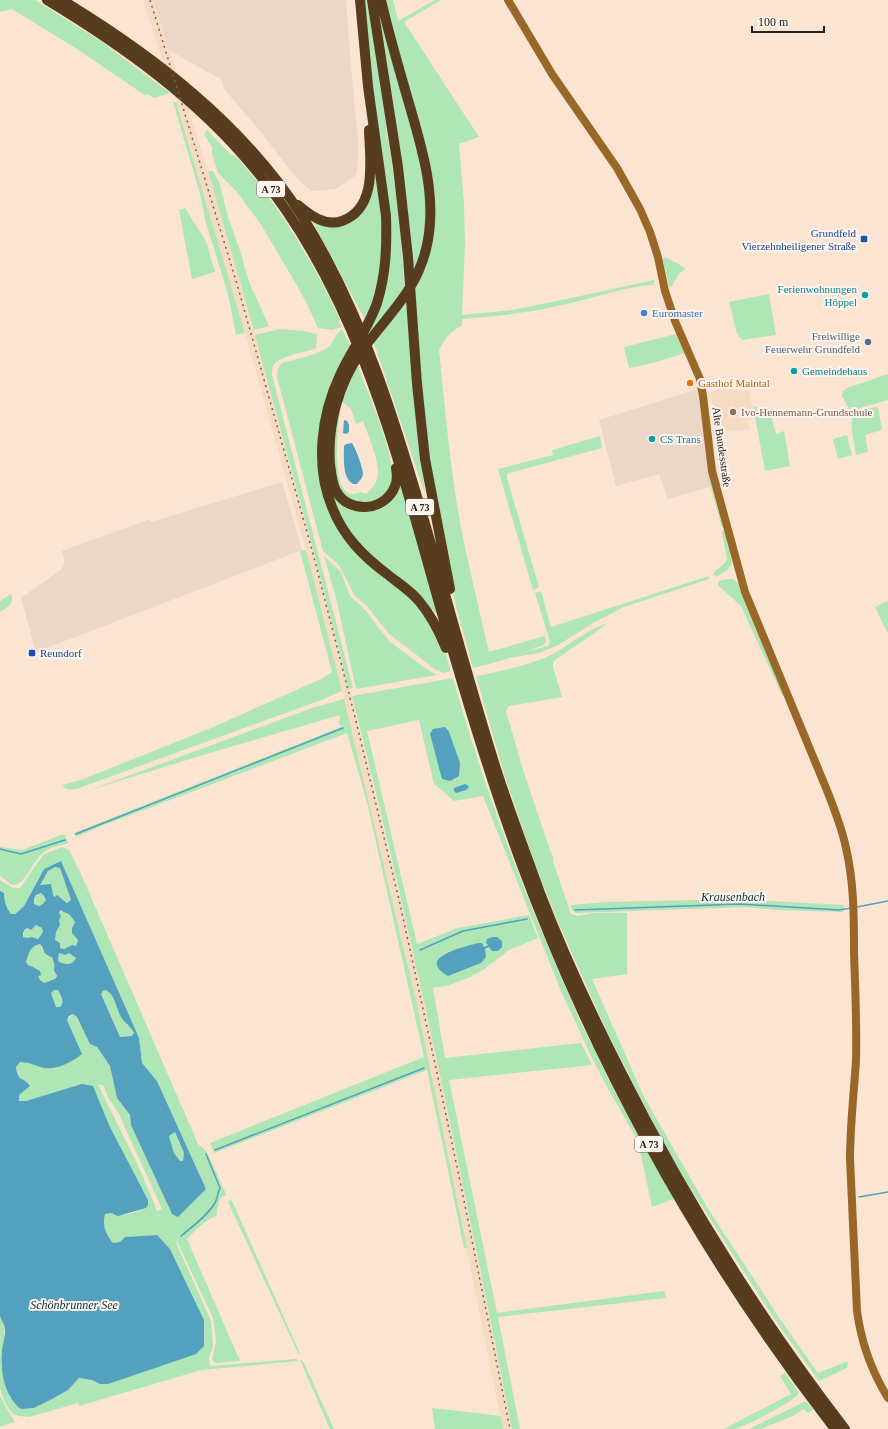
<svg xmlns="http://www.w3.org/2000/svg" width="888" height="1429" viewBox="0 0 888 1429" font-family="'Times New Roman',serif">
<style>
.built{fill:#f7dac2}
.industrial{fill:#ebd6c8}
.green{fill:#afe6b5;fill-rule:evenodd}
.water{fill:#53a0bf;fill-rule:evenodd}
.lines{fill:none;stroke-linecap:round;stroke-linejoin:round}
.stream{stroke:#53a0bf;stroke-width:1.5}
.secondary{stroke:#996828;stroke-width:8}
.motorway{stroke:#573d1d;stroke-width:10}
.rail{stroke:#6f6258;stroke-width:1.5;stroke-dasharray:2 4;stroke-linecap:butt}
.transit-dot{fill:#1a4fb4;stroke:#fdf4ed;stroke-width:1.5}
.culture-dot{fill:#0f9aa8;stroke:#fdf4ed;stroke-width:1.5}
.shop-dot{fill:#3f7fe0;stroke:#fdf4ed;stroke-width:1.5}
.service-dot{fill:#5c6f8a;stroke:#fdf4ed;stroke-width:1.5}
.food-dot{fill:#e8710a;stroke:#fdf4ed;stroke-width:1.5}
.education-dot{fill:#8d6e63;stroke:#fdf4ed;stroke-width:1.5}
.labels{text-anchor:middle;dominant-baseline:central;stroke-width:4;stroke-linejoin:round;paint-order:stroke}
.shield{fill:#fdf4ed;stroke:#686059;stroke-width:1}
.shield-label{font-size:10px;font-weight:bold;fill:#28201a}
.transit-label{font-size:11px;fill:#164399;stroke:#fdf4ed;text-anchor:end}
.culture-label{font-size:11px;fill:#0d838f;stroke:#fdf4ed;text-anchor:start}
.shop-label{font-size:11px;fill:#366cbe;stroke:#fdf4ed;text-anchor:start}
.service-label{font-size:11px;fill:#4e5e75;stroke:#fdf4ed;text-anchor:end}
.food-label{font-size:11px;fill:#c56008;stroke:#fdf4ed;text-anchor:start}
.education-label{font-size:11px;fill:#785e54;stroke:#fdf4ed;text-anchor:start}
.street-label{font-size:11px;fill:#28201a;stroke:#fdf4ed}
.water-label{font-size:12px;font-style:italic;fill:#0a303d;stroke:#fdf4ed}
</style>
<rect width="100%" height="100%" fill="#fbe4d2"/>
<path class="built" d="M143 0H154L208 171 254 330 352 696 416 963 463 1179 512 1429H503L416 1000 342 691 306 550 245 333 176 102Z
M717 389 749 391 752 404V420L748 421 749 429 715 433 711 393Z"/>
<path class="industrial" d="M154 0H346L350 56 359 152 356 175 336 189 311 191 294 175 260 131 224 89 222 80 170 51Z
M698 389 720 484 668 499 659 474 616 486 599 420Z
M282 482 302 550 36 652 21 598 62 569 64 563V558L62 551 150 519 151 522Z"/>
<path class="green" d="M0 0H35L102 42 170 93 154 98 147 94 146 96 77 49 12 9 0 12Z
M363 0H367L387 125 386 129C397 183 401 237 405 292L371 334 368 330 385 286 376 118Z
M384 0H393L398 21 435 0H441L404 22 479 137 459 144 464 203 465 245 462 315 512 310 562 300 654 280V285C626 286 598 297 571 303 535 312 499 316 462 319V326C450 331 445 338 439 350 444 397 448 445 455 492 463 546 477 599 489 652L545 636 546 642 544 645 525 652 548 646 550 642 535 593 541 591 551 627 709 576V579L624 607 595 622 558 645 539 653 509 658 486 665 473 668 457 610 446 562 425 438 415 303V287L434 213Z
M378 9 423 167 427 190V237L413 277C406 187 393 98 378 9Z
M173 102H176L245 333 236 335 228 294 206 223 199 190Z
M207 130 231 155 236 156C244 166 252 175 259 184 291 226 318 272 340 320L338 321 342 327 332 330 318 328 306 302 292 277 260 223 236 191 218 173 212 154V147L204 134Z
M376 169 383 225 381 273 371 306 365 320 312 220 346 223 372 184Z
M208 171H213L219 182 228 217 243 259V262L250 284 269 326 254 330Z
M185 208 206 241 215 272 192 279 179 210Z
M665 257 686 268 678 275 672 286 669 287 663 260Z
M769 294 776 335 742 340 737 334 729 302Z
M406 299 416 419 425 492 424 491 373 340Z
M279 329 304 331 317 334 316 348C305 353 279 355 273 366 272 369 272 372 272 375L353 688 349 689 313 549 255 335Z
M342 329 351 347 335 375 333 519 409 595 429 618 445 651 451 671 443 673 436 670 388 633 367 606 355 596 339 565 323 551 277 377 278 368 282 363C293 360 320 354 327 348 334 343 335 335 342 329Z
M676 334 685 353 653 363 629 368 624 347Z
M357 364C366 388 399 463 392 485 391 490 385 496 381 500L358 504 340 492 332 453 337 411 340 413C338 427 328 508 361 492L366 494C370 490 375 486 377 479 382 466 368 435 363 421L356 424 351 409 340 400Z
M888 374V400L850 411 842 396 843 391 847 388Z
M753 406 778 414 771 416 776 434 784 431 790 466 765 471Z
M878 407 882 430 865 435 868 452 856 455C855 446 848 421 854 415 859 409 871 408 878 407Z
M847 435 852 455 838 459 833 439Z
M600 436 602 448 509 473 507 475V478L539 587 533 590 498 469 553 455 552 450Z
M709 472 724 526 722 528 708 477Z
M400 479 438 616 419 595 356 542 343 523 332 496 335 495 369 510Z
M723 531H725L732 562C729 570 724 573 716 577L713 574C717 568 724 566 727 559L722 532Z
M306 550 342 691 324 699 90 784C81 787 68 794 62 785L81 780 211 728 321 679 332 672 300 551Z
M324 556 341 572 350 596 366 611 389 641 425 668 437 675 356 689 337 602Z
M727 579H733L738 583 746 606 784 695H782L741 606 718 585 719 581Z
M11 594C15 604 7 607 0 612V601Z
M888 601V632H887L875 607Z
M608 623 589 637 556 659 553 662V667L562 697 509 706 506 711 523 770 552 856 554 857 553 861 571 914 578 916 593 913H627V974L592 979 644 1097 707 1207 780 1319 818 1373 848 1361 847 1368 819 1381 773 1317 673 1161 608 1034 558 922 535 864 505 777 476 676C500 672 529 665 551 655 570 645 587 629 608 623Z
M453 678C482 781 519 881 562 979 571 999 579 1020 589 1039 615 1094 644 1147 674 1199L652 1207 638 1141 611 1094 593 1060 561 991 483 796 454 801 434 784 419 720 367 731 417 944 458 928 529 915 538 938 509 950 483 970 468 978 449 985 433 988 445 1058 581 1043 592 1065 449 1080 497 1313 664 1291 666 1298 498 1317 520 1429H512C464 1184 414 939 352 696ZM478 943 484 947 488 945 498 951 489 947 485 949 481 963 448 976 441 956 447 952Z
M344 699 416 1000 467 1248H464L427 1070 214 1153 210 1143 424 1057 367 802 347 733 165 802 101 826 76 837 74 833 343 726 339 725 340 715 206 754 90 790 315 707Z
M61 835H65L68 843C60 846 50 847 44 852 33 859 25 887 12 885L0 876V847L22 850Z
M62 847 69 850 81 874 198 1144 207 1152 226 1194 225 1196 222 1197 218 1202 219 1203 217 1209V1215C205 1221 196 1229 187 1239L240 1361 216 1363 212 1360 216 1341 213 1318 176 1239 177 1245 211 1321 213 1346 209 1358 210 1366 296 1359 298 1361 201 1370 79 1406 78 1403 29 1417 19 1416 12 1413 6 1405 0 1389V1316L5 1328 1 1365 4 1380 10 1398 34 1408 68 1390 79 1378 92 1380 100 1384 204 1346V1320L170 1249 157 1235 125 1237 120 1242 113 1243C106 1234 102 1226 105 1214L111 1213C122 1218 135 1212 146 1208L148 1200 110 1127 98 1097 19 1101V1095L30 1086C24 1075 19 1083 16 1067L20 1062H26L45 1068 67 1020 73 1014 77 1017 90 1043 97 1047 110 1066 117 1098 130 1115 131 1125 172 1214 206 1189 157 1081 142 1063 139 1038 61 861 44 869 24 906 14 914H11L4 902V893L0 891V880L13 888H20L43 855ZM98 1084 104 1086 107 1096 119 1114 127 1132 162 1209 157 1211C141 1167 118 1127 98 1084Z
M55 867 60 868 71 900 67 903 60 897H55L52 895 47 884 42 886 40 885 48 871Z
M41 893 44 896 46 900 43 905 39 906 34 904C34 898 35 895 41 893Z
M737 899 844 905 843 912 777 910 747 907 576 913 573 911 570 905 607 902Z
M59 910 70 915 75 922 72 928 75 935 78 940 76 946 72 945 64 949 60 948 55 940 56 932 58 929Z
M36 925 42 928 43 932 38 939 32 937 27 938 23 937 25 929Z
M40 944 46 956 52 957C55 963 58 973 55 979L44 983 40 980 33 967 28 965 26 962C29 953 30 946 40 944Z
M59 953 65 955 69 953 76 958C72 966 65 965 58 961Z
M54 990H58C61 996 65 1002 60 1007H56L51 993Z
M106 990 109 991 127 1025 133 1030 134 1032 133 1036 120 1037 101 994 103 991Z
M175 1132 184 1153 183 1161H180L174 1153 169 1136Z
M229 1200 232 1201 299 1351V1355L228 1202Z
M300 1360 303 1361 334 1429H330Z
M785 1373 799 1393C794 1402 744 1427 734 1429 731 1429 727 1429 724 1429L791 1394 780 1376Z
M0 1396 8 1411 14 1420V1422L0 1427Z
M806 1401 813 1409 809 1413 803 1409 793 1416 761 1429H749Z
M432 1408 501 1416 503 1429H435Z"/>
<path class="water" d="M344 420 347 421 349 425V432L346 434 343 433Z
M352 443C356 449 362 466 363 473 363 478 359 481 357 484H353C342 478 344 457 344 446L346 444Z
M445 727 449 732 460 763 459 776 450 781 442 779 430 734 433 729Z
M465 784 467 785 469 787 466 790 456 793 454 791V788Z
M61 861 139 1038 142 1063 157 1081 206 1189 178 1217 172 1214 131 1125 130 1115 117 1098 110 1066 97 1047 90 1044 77 1017 73 1014 69 1016 67 1020 82 1054C72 1062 57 1070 44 1068 36 1066 29 1062 20 1062L16 1067C18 1083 24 1076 30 1086L19 1095V1101H26L82 1084 93 1086 110 1127 148 1200V1205L146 1208 118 1216 111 1213 105 1214C102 1226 106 1234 113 1243L120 1242 125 1237 157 1235 170 1249 204 1320V1346L196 1354 108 1384H100L92 1380 79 1378 68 1390 52 1399 34 1408 21 1409C5 1397 0 1372 2 1352 2 1345 6 1335 5 1328 4 1324 1 1319 0 1316V891L4 893C4 901 6 907 11 914H15L24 906 44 869ZM55 867 60 868 71 900 67 903 57 895 55 897 53 895 51 884 40 885 48 871ZM41 893 44 896 46 900 43 904 39 906 34 904V899L36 895ZM60 910 70 915 75 922 72 928V933L78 940 76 946 72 945 64 949 60 948V943L55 940 56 932 60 925 59 920 61 916 59 913ZM36 925 42 928 43 932 38 939 32 937 27 938 23 937V933L25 929 28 928 31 930ZM40 944C46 950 41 954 52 957 54 962 55 965 54 970L57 976 55 979 44 983 40 980 38 976 41 975 40 971 33 967 28 965 26 962C29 953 30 946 40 944ZM59 953 65 955 69 953 76 958C72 966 65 965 58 961ZM54 990H58C61 996 65 1002 60 1007H56L51 993ZM106 990C114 994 116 1007 120 1015 123 1022 131 1026 134 1033L132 1036 120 1037 101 994 103 991ZM175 1132 184 1153 183 1161H180L174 1153 169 1136Z
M493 937H497L502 941V947L498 951H492L489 947 485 949 486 957 481 963 448 976C415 957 464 947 478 943H482L484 947 488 945 486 943 487 939Z"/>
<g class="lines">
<path class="stream" d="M76 834 343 728
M0 849 21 854 65 840
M857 907 888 901
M575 910 740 904 839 910 851 908
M420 950 463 931 527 919
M215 1150 424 1068
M859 1197 888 1192
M181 1236C193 1226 207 1216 215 1203 218 1198 217 1193 220 1188L206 1154"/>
<path class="secondary" d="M508 0 552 74 617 168 640 209 650 232 658 257 665 291 675 321 700 379 703 396 712 471 745 592 826 788C834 808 842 828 846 848 854 882 854 917 854 951 855 987 857 1023 856 1060 854 1093 850 1126 850 1159L857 1311C861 1341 872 1372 888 1398"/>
<path class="motorway" d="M47 0C123 46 197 99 254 168 356 290 395 447 437 596 462 685 488 773 520 860 595 1064 702 1257 835 1429
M62 0C154 56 243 124 302 216 368 321 401 441 435 558 455 630 475 703 498 775 511 814 526 854 540 893 563 953 590 1011 619 1068 683 1196 758 1316 845 1429
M360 0 368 86 386 216C387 246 386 274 377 303 368 329 351 351 340 375 321 415 315 466 332 507 343 536 363 556 387 574 398 583 410 590 419 601 431 615 439 631 446 648
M372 0 398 167 408 257 417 384 425 459 450 589
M381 0C388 31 397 62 406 93 420 142 438 194 427 245 417 292 387 315 361 352 339 383 327 425 330 464 331 472 332 483 336 491 349 515 386 511 395 486 398 480 397 474 396 468
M298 205C310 215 325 227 342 221 378 208 370 160 369 130"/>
<path class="rail" d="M150 0 237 284 311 546 355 717 400 904 434 1059 459 1176 510 1429"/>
</g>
<g class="transit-dot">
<rect x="860" y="235" width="8" height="8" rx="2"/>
<rect x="28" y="649" width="8" height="8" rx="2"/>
</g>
<g class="culture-dot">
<circle cx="865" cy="295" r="4"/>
<circle cx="794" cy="371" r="4"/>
<circle cx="652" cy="439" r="4"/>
</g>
<circle class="shop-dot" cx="644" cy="313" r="4"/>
<circle class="service-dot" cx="868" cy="342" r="4"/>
<circle class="food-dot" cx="690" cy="383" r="4"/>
<circle class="education-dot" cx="733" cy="412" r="4"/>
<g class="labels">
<g class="shield">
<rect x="257" y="181" width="28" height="16" rx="3"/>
<rect x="406" y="499" width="28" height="16" rx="3"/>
<rect x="635" y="1136" width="28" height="16" rx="3"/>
</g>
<g class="shield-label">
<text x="271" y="189">A 73</text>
<text x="420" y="507">A 73</text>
<text x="649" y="1144">A 73</text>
</g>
<g class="transit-label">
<text x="856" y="233">Grundfeld<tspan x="856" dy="13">Vierzehnheiligener Straße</tspan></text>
<text x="40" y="653" text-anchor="start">Reundorf</text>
</g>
<g class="culture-label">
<text x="857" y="289" text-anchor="end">Ferienwohnungen<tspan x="857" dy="13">Höppel</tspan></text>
<text x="802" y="371">Gemeindehaus</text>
<text x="660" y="439">CS Trans</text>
</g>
<g class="shop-label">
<text x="652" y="313">Euromaster</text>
</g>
<g class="service-label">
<text x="860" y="336">Freiwillige<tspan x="860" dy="13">Feuerwehr Grundfeld</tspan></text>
</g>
<g class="food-label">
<text x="698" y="383">Gasthof Maintal</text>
</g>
<g class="education-label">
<text x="741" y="412">Ivo-Hennemann-Grundschule</text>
</g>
<g class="street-label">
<text transform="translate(722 447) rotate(82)">Alte Bundesstraße</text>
</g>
<g class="water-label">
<text x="733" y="897">Krausenbach</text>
<text x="74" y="1305">Schönbrunner See</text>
</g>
</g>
<path d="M752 26v6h72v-6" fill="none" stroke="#28201a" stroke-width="2"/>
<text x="758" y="26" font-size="12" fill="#28201a" stroke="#fdf4ed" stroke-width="3" paint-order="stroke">100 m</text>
</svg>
